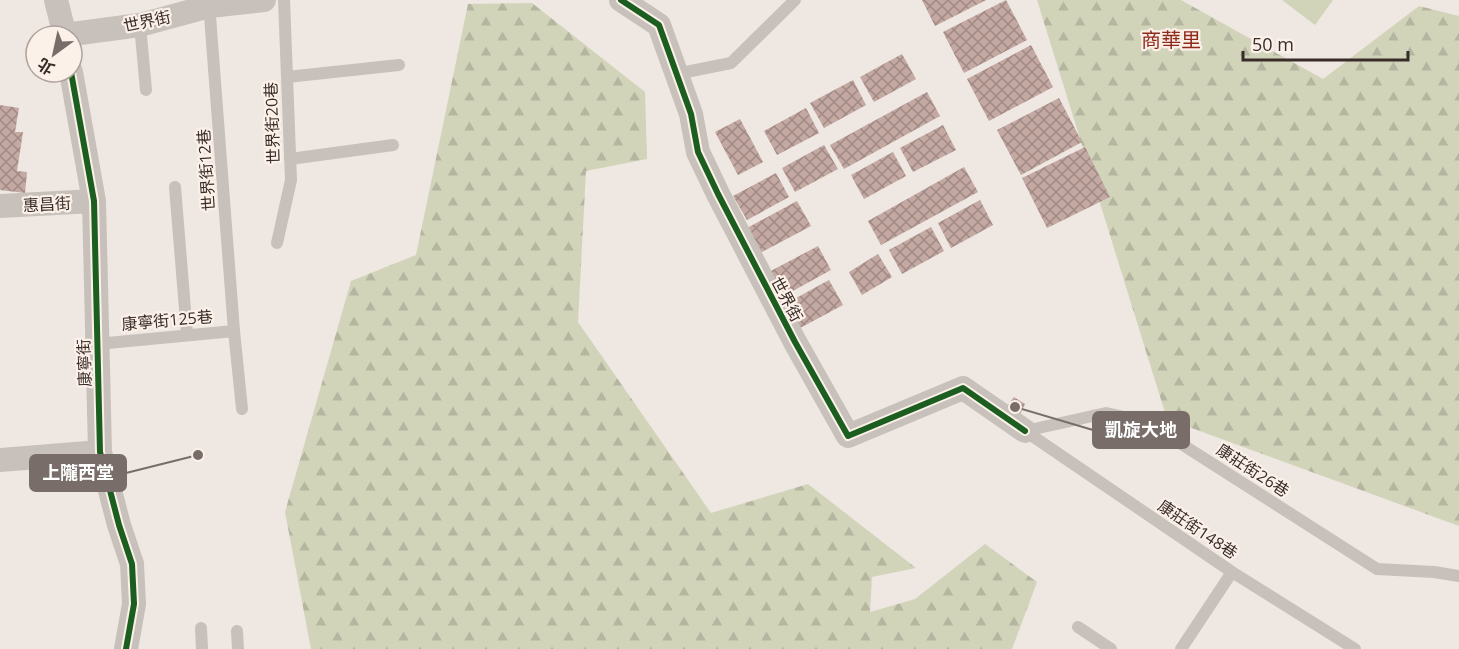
<svg xmlns="http://www.w3.org/2000/svg" width="1459" height="649" viewBox="0 0 1459 649" font-family="'Open Sans','Noto Sans TC',sans-serif">
<style>
.grass{fill:#d2d4ba}
.forest{fill:url(#forest-firs)}
.building{fill:url(#building-cross-hatch)}
.lines{fill:none;stroke-linecap:round;stroke-linejoin:round}
.service{stroke:#c8c0bb;stroke-width:12}
.minor{stroke:#c8c0bb;stroke-width:24}
.cycleway-casing{stroke:#fbf1e9;stroke-width:10}
.cycleway{stroke:#1b5e20;stroke-width:6}
.labels{text-anchor:middle;dominant-baseline:central;stroke-width:4.5;stroke-linejoin:round;paint-order:stroke}
.street-label{font-size:16px;fill:#392c28;stroke:#fbf1e9}
.quarter-label{font-size:20px;fill:#8f2a1a;stroke:#fbf1e9}
.leader{fill:none;stroke:#786d69;stroke-width:2}
.callout-dot{fill:#786d69;stroke:#fbf1e9;stroke-width:2}
.callout{fill:#786d69;stroke:#786d69;stroke-width:2}
.callout-label{font-size:18px;text-anchor:middle;font-weight:bold;fill:#fff}
</style>
<defs>
<pattern id="forest-firs" width="22" height="20" patternUnits="userSpaceOnUse" patternTransform="scale(1.5)"><rect width="22" height="20" fill="#d2d4ba"/><path d="M5 1l3.5 6h-7zM16 11l3.5 6h-7z" fill="#b5b6a0"/></pattern>
<pattern id="building-cross-hatch" width="8" height="8" patternUnits="userSpaceOnUse" patternTransform="scale(1.5)"><rect width="8" height="8" fill="#c4a8a2"/><path d="M0 0l8 8M0 8l8-8" fill="none" stroke="#a08984"/></pattern>
</defs>
<rect width="100%" height="100%" fill="#eee7e2"/>
<path class="grass" d="M1282 0H1333L1315 25Z"/>
<path class="forest" d="M1037 0H1181L1323 79 1419 6 1459 16V526L1167 419Z
M532 3 645 92 647 159 586 171 578 322 711 513 808 484 916 568 872 577 870 612 915 599 985 544 1037 582 1012 649H311L285 512 351 281 416 255 468 4Z"/>
<path class="building" d="M922 0H986L935 26Z
M1006 0 1027 40 964 73 943 32Z
M1031 45 1053 87 989 121 967 79Z
M902 54 916 79 874 102 860 77Z
M853 80 866 105 824 128 810 103Z
M927 92 940 116 844 169 830 145Z
M1059 98 1082 142 1021 175 997 130Z
M0 105 19 108 15 132H23L17 171 27 172 25 193 0 190Z
M806 108 819 133 777 155 764 131Z
M740 119 763 162 738 175 715 132Z
M943 125 956 150 913 172 900 148Z
M824 145 838 169 795 192 782 168Z
M1085 147 1110 197 1047 228 1022 178Z
M893 152 906 176 864 199 851 175Z
M964 167 978 192 881 245 868 221Z
M776 173 789 197 747 220 733 196Z
M980 200 993 225 951 248 938 223Z
M797 201 811 226 760 253 747 228Z
M931 227 944 251 902 274 889 250Z
M818 246 831 270 780 298 767 273Z
M878 254 892 277 862 295 849 272Z
M829 280 843 305 800 328 787 303Z
M1014 397 1025 404 1018 419 1004 410Z"/>
<g class="lines">
<path class="service" d="M209 3 234 331
M140 25 146 90
M676 74 731 63 795 0
M287 77 399 65
M290 159 393 145
M175 187 187 334
M277 243 291 180 284 0
M97 344 234 331 242 409
M1025 431 1106 413 1147 422 1377 569 1434 572 1459 576
M1025 431 1232 572 1355 649
M1078 627 1111 649
M201 628 202 649
M237 631 238 649
M1181 649 1232 572"/>
<path class="minor" d="M56 0 65 36
M621 0 659 25 691 114 698 152 718 194 795 342 848 436 963 388 1025 431
M65 35 140 25 210 6 264 0
M71 72 94 201 100 452 119 525 132 564 134 604 126 649
M0 206 94 201
M0 460 100 452"/>
<g class="cycleway-casing">
<path id="cycleway" d="M621 0 659 25 691 114 698 152 718 194 795 342 848 436 963 388 1025 431
M71 72 94 201 100 452 119 525 132 564 134 604 126 649"/>
</g>
<use href="#cycleway" class="cycleway"/>
</g>
<g class="labels">
<g class="street-label">
<text transform="translate(147 21) rotate(-12)">世界街</text>
<text transform="translate(272 123) rotate(-92)">世界街20巷</text>
<text transform="translate(206 170) rotate(-94)">世界街12巷</text>
<text transform="translate(47 204) rotate(-3)">惠昌街</text>
<text transform="translate(787 299) rotate(62)">世界街</text>
<text transform="translate(167 320) rotate(-5)">康寧街125巷</text>
<text transform="translate(84 363) rotate(-92)">康寧街</text>
<text transform="translate(1253 470) rotate(33)">康莊街26巷</text>
<text transform="translate(1198 529) rotate(34)">康莊街148巷</text>
</g>
<g class="quarter-label">
<text x="1171" y="39">商華里</text>
</g>
</g>
<path class="leader" d="M1015 407L1093 430M198 455L126 473"/>
<g class="callout-dot">
<circle cx="1015" cy="407" r="6"/>
<circle cx="198" cy="455" r="6"/>
</g>
<g class="callout">
<rect x="1093" y="412" width="96" height="36" rx="6"/>
<rect x="30" y="455" width="96" height="36" rx="6"/>
</g>
<g class="callout-label">
<text x="1141" y="436">凱旋大地</text>
<text x="78" y="479">上隴西堂</text>
</g>
<g transform="translate(54 54) rotate(213)"><circle r="28" fill="#fbf1e9" stroke="#ada29c" stroke-width="1.5"/>
<path d="M0-4.5L10 22L0 15L-10 22Z" fill="#786d69"/>
<text y="-9" font-size="16" font-weight="bold" text-anchor="middle" fill="#392c28">北</text>
</g>
<path d="M1243 51v9h165v-9" fill="none" stroke="#392c28" stroke-width="3"/>
<text x="1252" y="51" font-size="18" fill="#392c28" stroke="#fbf1e9" stroke-width="4.5" paint-order="stroke">50 m</text>
</svg>
